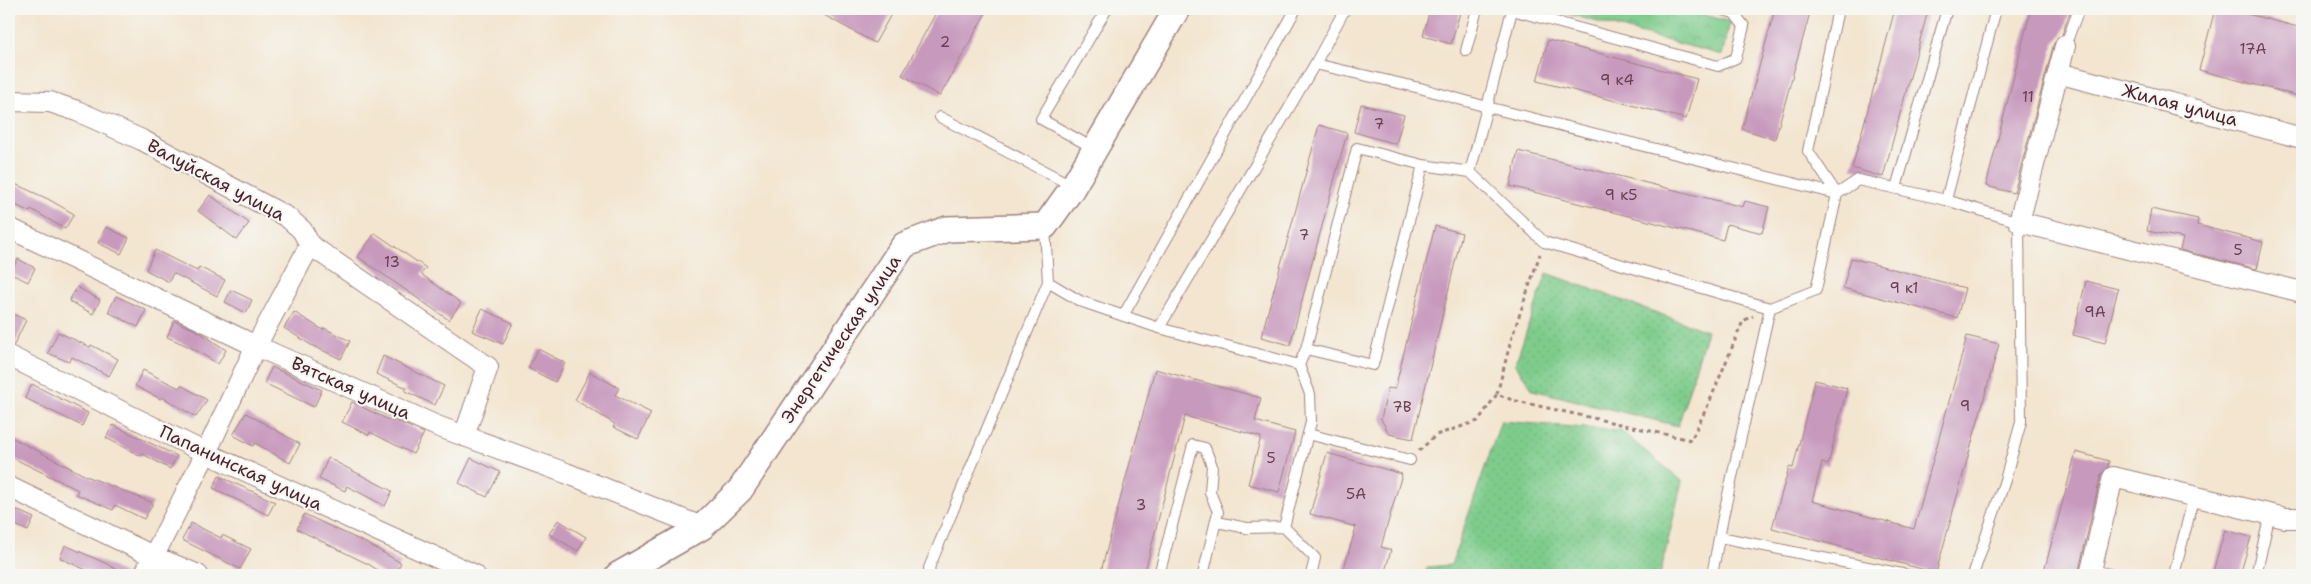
<svg xmlns="http://www.w3.org/2000/svg" width="2311" height="584" viewBox="0 0 2311 584" font-family="'Shantell Sans',sans-serif">
<style>
.grass{fill:url(#grass-dots);stroke:#64765c}
.park{fill:url(#park-crowns);stroke:#64765c}
.building{fill:#c799bd}
.lines{fill:none;stroke-linecap:round;stroke-linejoin:round}
.service-casing{stroke:#9e827d;stroke-width:12}
.minor-casing{stroke:#9e827d;stroke-width:22}
.tertiary-casing{stroke:#9e827d;stroke-width:28}
.path{stroke:#9e827d;stroke-width:3;stroke-dasharray:4 4;stroke-linecap:butt}
.service{stroke:#fff;stroke-width:10}
.minor{stroke:#fff;stroke-width:20}
.tertiary{stroke:#fff;stroke-width:25}
.labels{text-anchor:middle;dominant-baseline:central;stroke-width:4.5;stroke-linejoin:round;paint-order:stroke}
.number-label{font-size:15px;fill:#693e50}
.street-label{font-size:18px;fill:#4a1f2b;stroke:#f6f6f2}
</style>
<defs>
<pattern id="grass-dots" width="8" height="8" patternUnits="userSpaceOnUse" patternTransform="scale(1.25)"><rect width="8" height="8" fill="#7ecc8c"/><path d="M2 2h.1M6 6h.1" fill="none" stroke="#6eaf79" stroke-width="1.8" stroke-linecap="round"/></pattern>
<pattern id="park-crowns" width="20" height="18" patternUnits="userSpaceOnUse" patternTransform="scale(1.25)"><rect width="20" height="18" fill="#7ecc8c"/><path d="M2 6a3 3 0 1 1 6 0M12 15a3 3 0 1 1 6 0" fill="none" stroke="#6eaf79"/></pattern>
</defs>
<rect width="100%" height="100%" fill="#f6f6f2"/>
<filter id="ink" filterUnits="userSpaceOnUse"><feTurbulence type="fractalNoise" baseFrequency=".02" numOctaves="2"/><feDisplacementMap in="SourceGraphic" scale="10" xChannelSelector="R" yChannelSelector="G"/><feConvolveMatrix kernelMatrix="1 2 1 2 8 2 1 2 1" color-interpolation-filters="sRGB"/></filter>
<filter id="wash" filterUnits="userSpaceOnUse"><feTurbulence type="fractalNoise" baseFrequency=".0096" numOctaves="4" result="noise"/><feDisplacementMap in="SourceGraphic" scale="20" xChannelSelector="R" yChannelSelector="G"/><feGaussianBlur stdDeviation="1.12" result="paint"/><feColorMatrix in="noise" values="0 0 0 0 0 0 0 0 0 0 0 0 0 0 0 0 0 1.4 0 .05"/><feComposite in="paint" operator="in"/></filter>
<g filter="url(#wash)">
<rect width="100%" height="100%" fill="#f3e5cf"/>
<path class="grass" d="M1547 273 1707 331 1678 426 1533 390 1515 364Z
M1501 421 1621 431 1682 481 1660 575H1425L1427 567 1451 565Z"/>
<path class="park" d="M1549 9H1684L1730 22 1722 55Z"/>
<g id="blocks">
<path class="building" d="M813 9H894L875 43Z
M938 9H988L940 96 902 75Z
M1430 9H1461L1451 44 1423 36Z
M1775 9H1811L1775 139 1742 129Z
M1895 9H1905L1927 14 1883 177 1852 168Z
M2031 9H2071L2062 35 2054 43 2014 193 1986 186Z
M2215 9H2228L2302 28V97L2199 70Z
M1548 40 1697 79 1686 119 1537 81Z
M1361 104 1404 115 1396 144 1354 132Z
M1319 125 1347 133 1290 345 1261 337Z
M1518 151 1743 207 1745 201 1769 207 1762 233 1727 224 1723 240 1510 186Z
M15 184 48 199 74 214 65 229 31 209 30 212 9 202Z
M210 195 249 223 237 240 198 211Z
M2151 209 2198 219 2197 225 2263 242 2257 269 2180 250 2183 238 2147 231Z
M1435 226 1462 233 1413 439 1389 434 1381 419 1388 388 1395 389Z
M106 227 129 238 121 254 98 243Z
M375 233 426 268 421 274 461 303 449 320 358 257Z
M155 250 197 271 199 267 225 280 217 296 173 273 169 282 146 270Z
M1851 258 1965 288 1957 318 1843 288Z
M18 259 35 268 28 282 10 273Z
M2086 281 2118 289 2105 343 2073 335Z
M77 287 100 300 93 314 69 301Z
M231 290 252 300 246 313 225 302Z
M116 296 146 310 138 327 108 312Z
M482 309 513 323 503 344 472 331Z
M9 312 26 320 14 345 9 344Z
M294 312 323 330 324 328 350 341 341 359 311 345 284 328Z
M174 321 198 331 226 350 218 364 192 348 167 337Z
M58 332 90 347 91 345 118 359 109 376 72 357 69 362 48 353Z
M1967 336 1999 344 1936 573 1772 528 1789 467 1793 468 1815 380 1847 388 1828 465 1822 463 1812 501 1914 529Z
M538 349 565 363 555 382 528 368Z
M383 356 444 386 435 405 405 391 407 388 376 374Z
M272 367 322 390 314 407 264 383Z
M1155 369 1261 398 1255 421 1295 432 1279 492 1248 484 1261 437 1185 416 1144 575H1100Z
M143 370 179 388 181 385 207 400 196 417 162 397 161 399 135 386Z
M590 372 619 388 615 395 651 413 638 439 613 427 615 424 575 400Z
M32 384 88 413 82 426 25 398Z
M352 402 393 422 394 420 424 433 413 454 370 432 369 435 342 422Z
M246 413 300 444 290 463 255 443 253 446 233 435Z
M113 425 177 456 170 469 143 454 141 456 106 438Z
M9 436 84 475 153 503 144 519 115 505 113 510 76 494 78 490 9 456Z
M2076 452 2109 461 2108 467 2101 474 2078 575H2043Z
M1327 453 1402 474 1381 547 1391 550 1384 575H1342L1356 527 1310 514Z
M328 458 392 491 385 506 347 486 345 491 319 479Z
M471 458 500 472 487 497 459 483Z
M219 476 275 502 268 515 213 488Z
M12 508 34 518 28 531 9 522Z
M304 514 368 544 401 563 394 575H385L370 565 297 529Z
M558 520 586 537 578 551 549 534Z
M191 523 221 538 222 535 251 549 240 569 182 540Z
M2225 530 2251 537 2240 575H2212Z
M65 545 105 563 126 575H97L60 558Z"/>
</g>
</g>
<g filter="url(#ink)">
<use href="#blocks" fill-opacity="0" stroke="#9e827d" stroke-width="1"/>
<g class="lines">
<g class="service-casing">
<path id="service" d="M1719 9 1734 13 1744 26 1736 58 1718 66 1512 10 1487 107 1837 194
M2065 46 2079 9
M1466 51 1477 9
M940 117 1073 186
M1095 149 1041 119 1107 9
M1470 172 1544 242 1770 308
M1896 188 1947 9
M1837 194 1808 151 1838 9
M1946 200 1996 9
M1045 226 1048 282 1080 301 1159 328 1299 365 1310 394 1311 422 1284 527 1247 528 1217 522
M1123 316 1296 9
M1159 328 1315 64 1345 9
M1306 349 1373 365 1423 165
M1299 365 1306 349 1357 148 1423 165 1470 172 1487 107 1420 88 1315 64
M1308 434 1410 460
M1284 527 1315 558 1311 575
M1720 537 1907 575
M2092 570 2114 575
M930 575 929 568 1048 282
M1159 575 1193 445 1205 448 1212 466 1210 492 1218 512 1203 575
M1712 575 1723 517 1770 308 1816 290 1837 194 1858 180 1946 200 2019 222 2021 422 2005 480 1973 575
M2174 575 2194 496
M2256 575 2270 514"/>
</g>
<g class="minor-casing">
<path id="minor" d="M2065 46 2019 222 2302 292
M2058 73 2302 138
M9 101 50 102 77 111 142 140 287 217 302 230 310 245 488 367 464 436
M9 228 256 346 437 426 566 473 702 527
M9 356 206 453 475 575
M9 487 153 556 198 575
M144 575 206 453 256 346 310 245
M2090 575 2113 477 2285 518H2302"/>
</g>
<g class="tertiary-casing">
<path id="tertiary" d="M618 575 702 527 740 490 904 245 947 229 1045 226 1071 190 1177 9"/>
</g>
<path class="path" d="M1497 394 1511 340 1540 254
M1419 451 1436 435 1478 421 1497 394 1512 400 1691 440 1709 403 1743 321 1753 316"/>
<use href="#service" class="service"/>
<use href="#minor" class="minor"/>
<use href="#tertiary" class="tertiary"/>
</g>
</g>
<g class="labels">
<g class="number-label">
<text x="945" y="42">2</text>
<text x="2253" y="49">17А</text>
<text x="1617" y="80">9 к4</text>
<text x="2028" y="97">11</text>
<text x="1379" y="124">7</text>
<text x="1621" y="195">9 к5</text>
<text x="1304" y="235">7</text>
<text x="2238" y="250">5</text>
<text x="392" y="262">13</text>
<text x="1904" y="288">9 к1</text>
<text x="2095" y="312">9А</text>
<text x="1965" y="406">9</text>
<text x="1402" y="407">7В</text>
<text x="1271" y="458">5</text>
<text x="1356" y="494">5А</text>
<text x="1141" y="505">3</text>
</g>
<g class="street-label">
<text transform="translate(2180 105) rotate(15)">Жилая улица</text>
<text transform="translate(216 180) rotate(28)">Валуйская улица</text>
<text transform="translate(841 339) rotate(-56)">Энергетическая улица</text>
<text transform="translate(351 388) rotate(24)">Вятская улица</text>
<text transform="translate(241 468) rotate(25)">Папанинская улица</text>
</g>
</g>
<rect width="2311" height="584" fill="none" stroke="#f6f6f2" stroke-width="30"/>
</svg>
